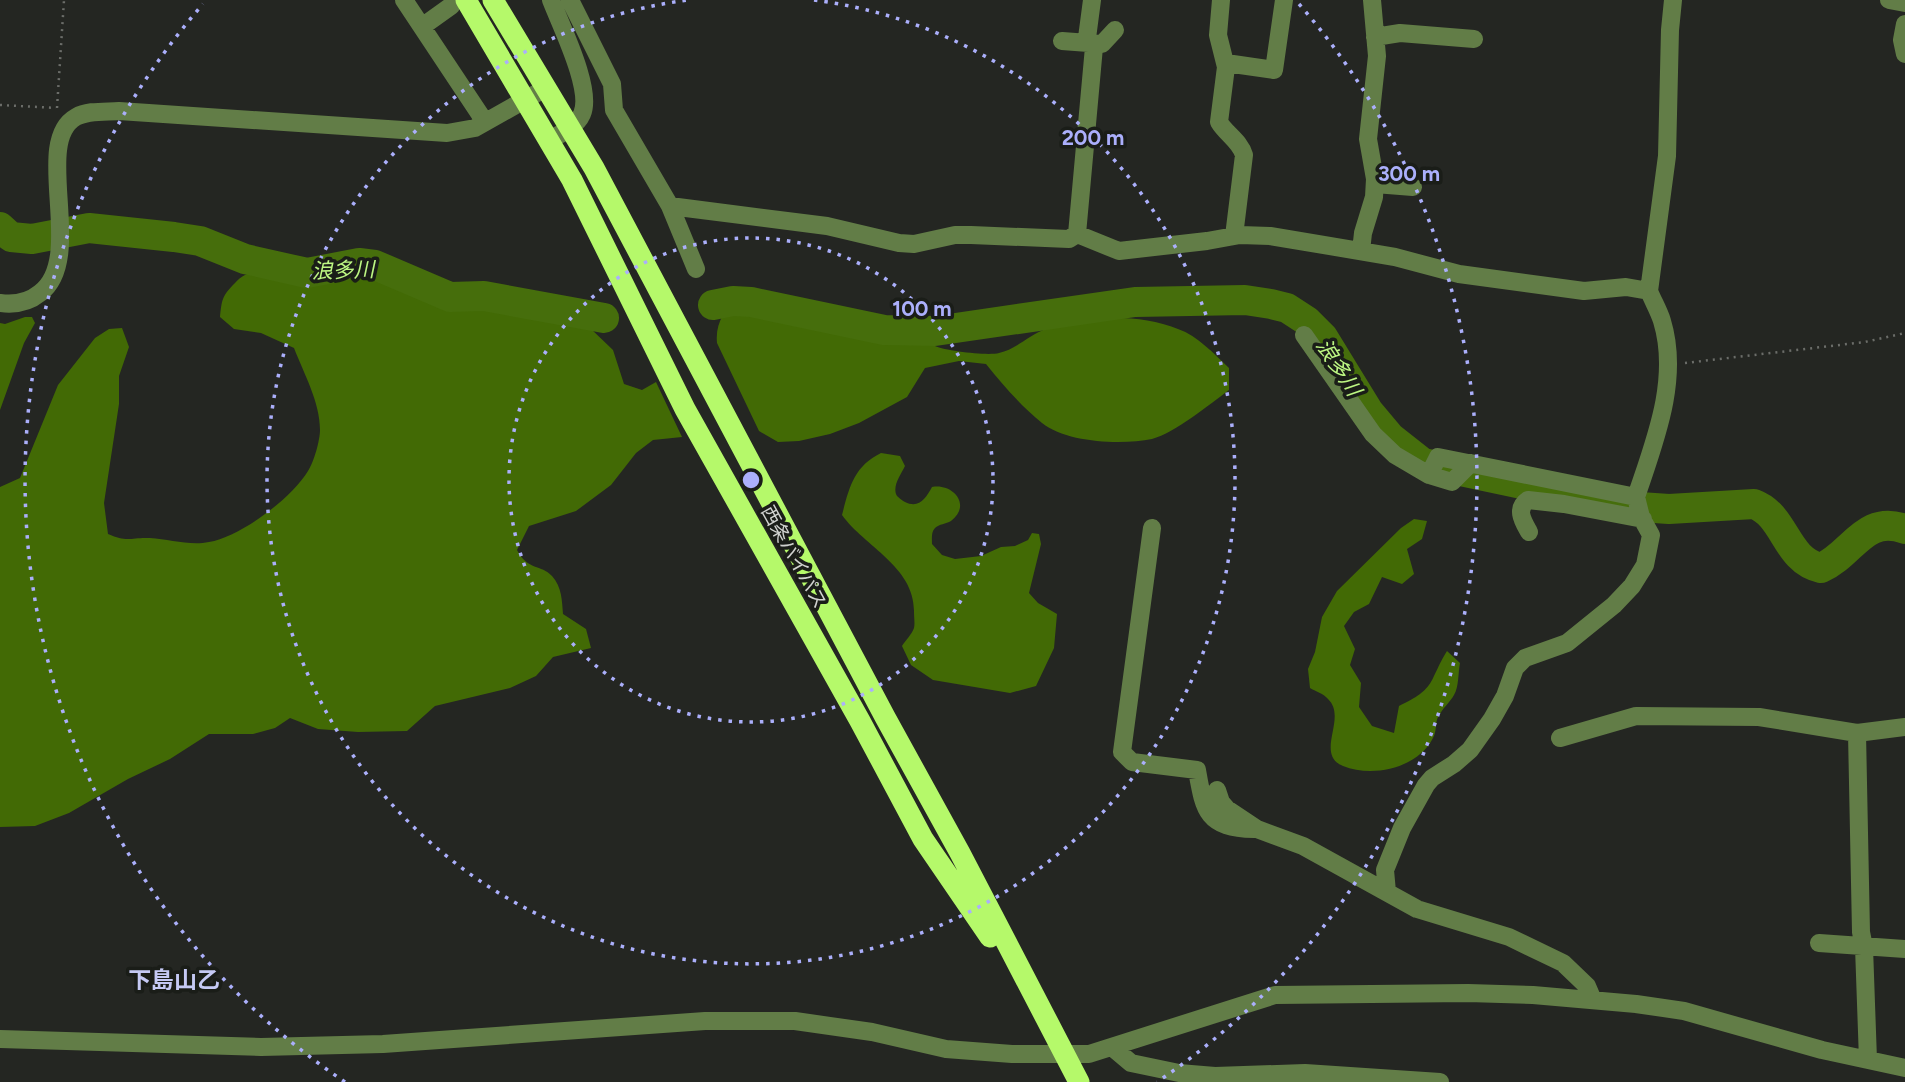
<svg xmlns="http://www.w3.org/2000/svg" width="1905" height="1082" viewBox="0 0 1905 1082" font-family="Figtree,'Noto Sans JP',sans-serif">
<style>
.forest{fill:#426a05}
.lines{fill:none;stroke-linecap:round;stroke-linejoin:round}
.river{stroke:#466e0c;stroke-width:30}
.path{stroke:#6b6d69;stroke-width:2.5;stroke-dasharray:2 5;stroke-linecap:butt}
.minor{stroke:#627d47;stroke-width:18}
.highway{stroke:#b5f96a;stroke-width:21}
.ring{fill:none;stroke:#abaffb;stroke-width:3.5;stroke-dasharray:3.5 7}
.labels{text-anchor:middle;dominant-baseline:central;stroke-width:7;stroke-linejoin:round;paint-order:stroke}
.street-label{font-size:19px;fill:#d0d2cf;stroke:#1a1d18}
.water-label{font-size:21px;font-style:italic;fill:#bdf783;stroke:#1a1d18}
.quarter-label{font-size:23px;font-weight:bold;fill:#c5c9f4;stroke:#1a1d18}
.centre{fill:#abaffb;stroke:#1a1d18;stroke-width:3.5}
.ring-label{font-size:21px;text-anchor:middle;font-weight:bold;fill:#abaffb;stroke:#1a1d18;stroke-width:7;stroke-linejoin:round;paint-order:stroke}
</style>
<rect width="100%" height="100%" fill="#242622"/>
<path class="forest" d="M367 269 391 275 421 293 449 303 483 302 577 319 590 328 613 350 624 384 642 390 656 382 682 437 653 440 636 453 611 485 576 511 529 526 517 550C528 571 541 564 552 576 562 587 562 601 563 614L586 629 591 648 553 657 536 676 510 688 435 706 407 731 358 732 318 729 290 718 275 728 253 734H209L170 759 128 779 69 813 35 826 0 827V487L20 478 58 385 95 338 109 329 122 328 129 347 119 376V404L104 503 108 534C128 543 131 537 150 538 169 539 190 546 209 542 241 536 291 499 308 471 314 462 320 440 320 430 320 402 304 374 294 348L261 333 234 329 220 317C222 299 222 296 235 283 256 259 286 283 313 281 330 281 350 273 367 269Z
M754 293C808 302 860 320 915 323 920 329 929 343 935 346 946 351 988 356 999 353 1017 349 1030 334 1046 329 1087 315 1138 313 1178 329 1198 336 1214 354 1229 368V390C1210 404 1175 433 1152 439 1122 445 1067 443 1042 423 1021 406 1003 385 986 364L959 361 925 368 907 397 859 423 830 434 799 441 778 442 759 431 717 343C715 323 725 310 737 295Z
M25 317H32L35 323 24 343 0 410V323L5 324Z
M881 453 900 456 905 466C901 474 893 485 896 494 897 497 903 501 905 502 919 509 926 498 932 487 953 483 972 505 951 521 946 524 939 524 935 528 931 532 932 539 932 544L942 555 955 559 981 556 1001 547 1015 546 1028 540 1032 533 1039 534 1041 544 1029 593 1038 603 1057 614 1054 648 1036 686 1010 693 933 680 911 665 902 646C905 641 912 634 914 628 915 624 914 617 914 612 915 567 865 547 842 515 849 488 854 466 881 453Z
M1414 519 1427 521 1422 539 1407 549 1414 574 1402 584 1382 577 1369 604 1354 612 1344 626 1355 649 1350 665 1361 683 1359 707 1372 726 1394 733 1399 706C1437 688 1428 682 1447 651L1460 663C1458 673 1459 687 1454 695 1450 702 1442 709 1438 717 1435 723 1437 731 1433 738 1418 768 1373 778 1343 766 1314 754 1348 718 1328 699 1324 694 1315 691 1310 688L1308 669 1315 652 1322 617 1337 591 1401 528Z"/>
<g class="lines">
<path class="river" d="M0 227 11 237 32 239 89 228 174 237 200 241 245 259 307 273 359 263 375 265 450 297 484 296 604 318
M713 305 733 301 751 302 884 330 935 331 1135 302 1245 300 1271 304 1287 308 1307 321 1323 337 1369 412 1390 437 1423 463 1625 506 1669 509 1754 504C1786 516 1785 560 1821 568 1853 554 1864 514 1905 529"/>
<path class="path" d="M0 105 56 108
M57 108 64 0
M1685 363 1865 342 1905 333"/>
<path class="minor" d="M404 0 485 122
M570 0 612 84 614 110 670 206 696 269
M1221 0 1218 35 1226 67 1219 122C1226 134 1240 141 1244 155L1234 236
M1889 0 1905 3
M1905 24 1902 40 1905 54
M423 26 451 6
M1375 37 1400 33 1474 39
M1062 41 1102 44 1115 30
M1226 63 1274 70 1284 0
M549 140C561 134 577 126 582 114 593 90 561 26 551 0
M1375 184 1413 187
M670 206 827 226 899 243 914 244 955 235H971L1069 239 1077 234
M1077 234 1119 251 1207 241 1240 235 1270 236 1395 257 1459 274 1584 291 1626 287 1649 291C1653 301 1659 311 1662 321 1680 380 1654 443 1636 497
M1077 234 1094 47 1087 38 1092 0
M1361 251 1363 233 1374 197 1375 179 1368 139 1377 56 1372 0
M1649 291 1667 156 1670 30 1673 0
M0 303C15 305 29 302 40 293 87 258 31 142 76 117 88 110 106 112 119 111L447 133 475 128 537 93
M1304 335 1373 434 1395 455 1429 475
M1152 528 1122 752 1132 762 1197 770C1204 810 1206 828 1254 829
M1529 532C1523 521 1515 509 1528 500L1564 504 1643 519
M1857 733 1861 932 1864 947 1868 1060
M1560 738 1636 716 1759 717 1857 733 1905 727
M1217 790 1221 802 1227 809 1257 829 1303 846 1417 909 1509 937 1563 963 1587 986 1593 1000
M1387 892 1385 870 1402 828 1426 785 1432 778 1454 764 1470 750 1492 719 1505 696 1515 668 1525 658 1567 643 1614 605 1632 586 1645 565 1651 535 1641 517 1636 497 1438 457 1429 475 1452 482 1471 463
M1819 943 1905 949
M0 1039 261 1047 383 1044 705 1021H795L872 1032 946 1049 1012 1054H1089L1275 995 1468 993 1533 995 1636 1004 1684 1011 1822 1050 1905 1068
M1112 1047 1131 1063 1179 1073 1215 1076 1305 1073 1440 1082"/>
<path class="highway" d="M466 0 572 180 685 409 860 721 923 839 990 937
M493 0 594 168 885 717 960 853 1079 1082"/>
</g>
<g class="ring">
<circle cx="751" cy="480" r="242"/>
<path d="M814 0A484 484 0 1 1 688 0"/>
<path d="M345 1082A726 726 0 0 1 203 4M1299 4A726 726 0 0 1 1157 1082"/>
</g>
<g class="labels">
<g class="street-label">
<text transform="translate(794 557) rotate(61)">西条バイパス</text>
</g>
<g class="water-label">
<text transform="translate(343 270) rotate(-2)">浪多川</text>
<text transform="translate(1339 367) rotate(57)">浪多川</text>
</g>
<g class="quarter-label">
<text x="174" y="980">下島山乙</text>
</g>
</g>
<circle cx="751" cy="480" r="10" class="centre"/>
<g class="ring-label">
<text x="1093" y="145">200 m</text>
<text x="1409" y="181">300 m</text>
<text x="922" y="316">100 m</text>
</g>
</svg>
